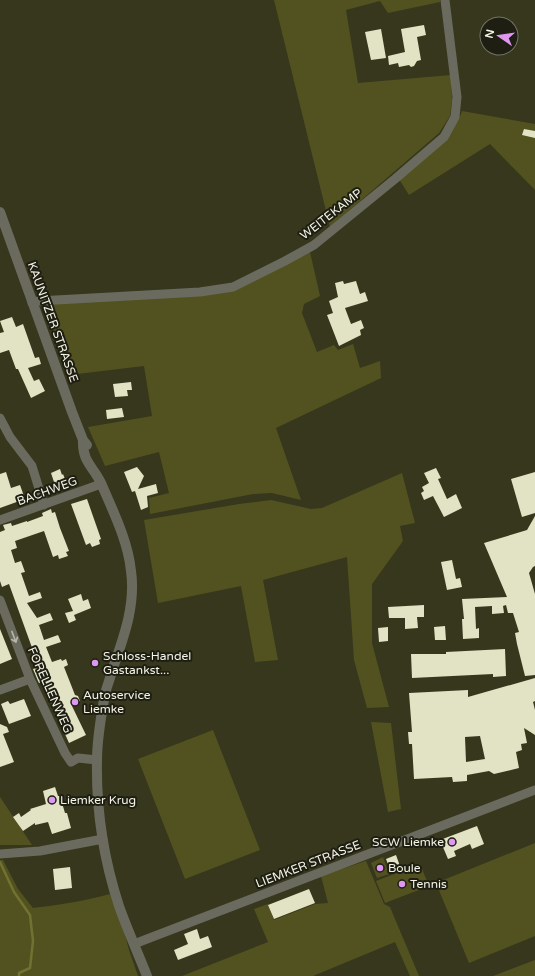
<svg xmlns="http://www.w3.org/2000/svg" width="535" height="976" viewBox="0 0 535 976" font-family="'Varela Round',sans-serif">
<style>
.green{fill:#525220}
.lines{fill:none;stroke-linecap:round;stroke-linejoin:round}
.stream{stroke:#717132;stroke-width:2.5}
.building{fill:#e2e3c4;fill-rule:evenodd}
.minor{stroke:#6a6b5e;stroke-width:9}
.tertiary{stroke:#6a6b5e;stroke-width:10}
.oneway{stroke:#b6b7a8}
.poi-dot{fill:#de98f2;stroke:#1e1e12;stroke-width:1.5}
.labels{text-anchor:middle;dominant-baseline:central;stroke-width:4;stroke-linejoin:round;paint-order:stroke}
.street-label{font-size:12px;fill:#f4f5e5;stroke:#1e1e12}
.poi-label{font-size:12px;fill:#f4f5e5;stroke:#1e1e12;text-anchor:start}
</style>
<rect width="100%" height="100%" fill="#37371d"/>
<path class="green" d="M274 0H440V2L388 13 380 1 346 10 358 83 451 75 452 100 450 116 439 133 330 227Z
M462 111 535 124V190L490 144 409 195 399 179 459 119Z
M310 252 320 296 304 304 302 313 317 352 334 345 338 350 353 344 360 368 380 361 381 378 276 428 301 500 272 493 253 494 150 514 149 498 169 493 159 452 105 466 88 427 152 416 144 366 69 375 43 304 200 296Z
M402 473 415 523 400 526 403 541 372 584V643L389 707 367 708 354 660 347 557 263 580 278 660 255 662 241 586 158 603 144 520 239 504 271 500 311 509 322 508Z
M371 722 391 723 401 809 388 812Z
M213 730 260 850 185 879 138 759Z
M0 797 32 845H0Z
M535 843V936L469 963 436 883Z
M383 857 389 874 377 878 371 863Z
M0 860H3L18 889 33 908C60 905 84 901 110 894L125 935 129 950 138 976H0Z
M366 861 384 904 390 907 419 976H410L395 942 313 976H182L268 942 254 909 268 904 274 920 315 904 328 903 321 876Z
M420 864 429 886 385 903 376 881Z
M535 960V976H493Z"/>
<g class="lines">
<path class="stream" d="M0 862 14 892 30 915 33 941 30 968 19 973V976"/>
</g>
<path class="building" d="M424 25 426 35 417 37 421 60 417 61 414 66 411 67 409 65 399 67 398 63 389 65 388 56 405 52 401 29Z
M381 29 386 58 371 60 365 32Z
M524 129 535 131V138L522 135Z
M343 281 344 284 356 281 360 294 365 292 368 301 345 308 351 324 361 320 364 328 360 330 361 335 339 346 327 315 333 313 329 301 338 297 335 283Z
M12 317 16 327 23 324 35 358 39 357 41 364 28 368 34 381 39 379 45 391 31 398 18 369H16L9 350 0 353V333L4 332 0 321Z
M131 382 132 390H127L128 396 115 397 113 384Z
M122 408 124 417 107 419 106 410Z
M137 467 144 476 138 489 156 484 158 493 147 496 148 507 141 510 135 491 132 492 124 472Z
M436 468 441 478 438 479 447 499 456 494 462 508 444 517 433 496 424 500 421 493 424 491 422 487 429 483 424 473Z
M60 469 62 475 63 474 67 484 56 488 51 473Z
M6 472 11 488 20 485 25 499 0 508V474Z
M535 472V513L522 517 511 479Z
M87 499 101 539 99 540 100 544 92 547 90 543 86 545 71 504Z
M51 509 52 513 55 512 60 528 69 551 66 552 68 556 59 559 58 555 53 557 44 531 15 541 17 548 11 550 15 563 21 561 25 572 21 573 29 596 40 592 42 598 27 603 37 618 50 613 53 620 39 625 44 640 58 635 61 642 46 647 52 662 61 659 62 661 66 659 68 665 64 667 75 695 78 696 80 701 71 704 86 735 69 743 42 682 39 683 38 681 33 669 39 667 9 584 2 587 0 581V532L5 530 3 525 11 523 12 526 27 521V522L43 516 42 513Z
M535 516V566L533 567 529 573 535 594V675L525 676 517 644 515 633 519 632 513 613H508L506 605 503 606 504 613 492 614V606L475 607 476 629 479 628V638L463 639 462 619H464L462 599 507 597 484 543 527 530Z
M452 560 456 579 460 578 462 587 447 590 441 562Z
M81 594 83 601 88 599 91 608 74 615 76 620 69 623 65 613 73 611 68 599Z
M424 605V617H417L418 628 405 629V618H389L388 607Z
M445 626 446 640H435L434 627Z
M388 627V641L379 642 378 628Z
M0 629 12 659 0 664Z
M505 649 506 676 493 677V674L412 678 411 654H446V652Z
M535 678V701L533 702 535 710V735L524 728 527 743 521 744 522 750 516 752 519 768 494 774 489 771 467 775V781L453 782 452 777 414 779 412 744H409L408 732H412L409 693 468 690V697ZM480 736 485 759 466 762 465 737Z
M24 699 31 716 9 724 1 704 8 701 10 704Z
M0 724 7 727 9 732 3 734 14 762 0 767Z
M55 787 58 796H60L65 813H67L71 828 52 834 48 822 35 825V823L23 831 13 817 19 813 21 817 31 810 30 809 46 804 43 791Z
M477 826 484 844 472 849 470 844 454 851 456 856 448 859 440 840Z
M396 855 401 869 391 872 386 859Z
M70 867 72 888 55 890 53 869Z
M309 889 315 903 274 919 268 905Z
M197 929 200 939 208 936 212 947 178 960 174 950 188 944 184 934Z"/>
<g class="lines">
<path class="minor" d="M32 303 38 301 200 292 233 287 285 261 314 245 395 179 444 137 455 117 457 97 445 0
M0 418 10 437 32 466 44 505
M0 520 101 484
M0 600 30 679 65 753 71 762 78 758 97 760
M0 690 30 679
M0 854 40 851 103 839
M134 944 535 790"/>
<path class="tertiary" d="M0 212 72 412 83 440 87 445
M83 440C82 462 93 466 101 483 113 511 128 541 131 571 136 606 123 639 112 671 110 679 107 686 105 694 101 716 97 738 97 760 96 808 104 860 119 906 127 929 138 953 147 976"/>
</g>
<defs><path id="oneway-shaft" d="M-6 0H5M1.5-3L5.5 0L1.5 3" fill="none" stroke-width="1.6" stroke-linecap="round" stroke-linejoin="round"/></defs>
<use class="oneway" href="#oneway-shaft" transform="translate(14 637) rotate(69)"/>
<g class="poi-dot">
<circle cx="95" cy="663" r="4"/>
<circle cx="75" cy="702" r="4"/>
<circle cx="52" cy="800" r="4"/>
<circle cx="452" cy="842" r="4"/>
<circle cx="380" cy="868" r="4"/>
<circle cx="402" cy="884" r="4"/>
</g>
<g class="labels">
<g class="street-label">
<text transform="translate(331 214) rotate(-38)">WEITEKAMP</text>
<text transform="translate(53 322) rotate(70)">KAUNITZER STRASSE</text>
<text transform="translate(47 491) rotate(-20)">BACHWEG</text>
<text transform="translate(50 690) rotate(66)">FORELLENWEG</text>
<text transform="translate(308 864) rotate(-21)">LIEMKER STRASSE</text>
</g>
<g class="poi-label">
<text x="103" y="656">Schloss-Handel<tspan x="103" dy="14">Gastankst...</tspan></text>
<text x="83" y="695">Autoservice<tspan x="83" dy="14">Liemke</tspan></text>
<text x="60" y="800">Liemker Krug</text>
<text x="444" y="842" text-anchor="end">SCW Liemke</text>
<text x="388" y="868">Boule</text>
<text x="410" y="884">Tennis</text>
</g>
</g>
<g transform="translate(499 36) rotate(283)"><circle r="19" fill="#1e1e12" stroke="#747466"/>
<path d="M0-3L7 15L0 10L-7 15Z" fill="#de98f2"/>
<text y="-6" font-size="11" font-weight="bold" text-anchor="middle" fill="#f4f5e5">N</text>
</g>
</svg>
